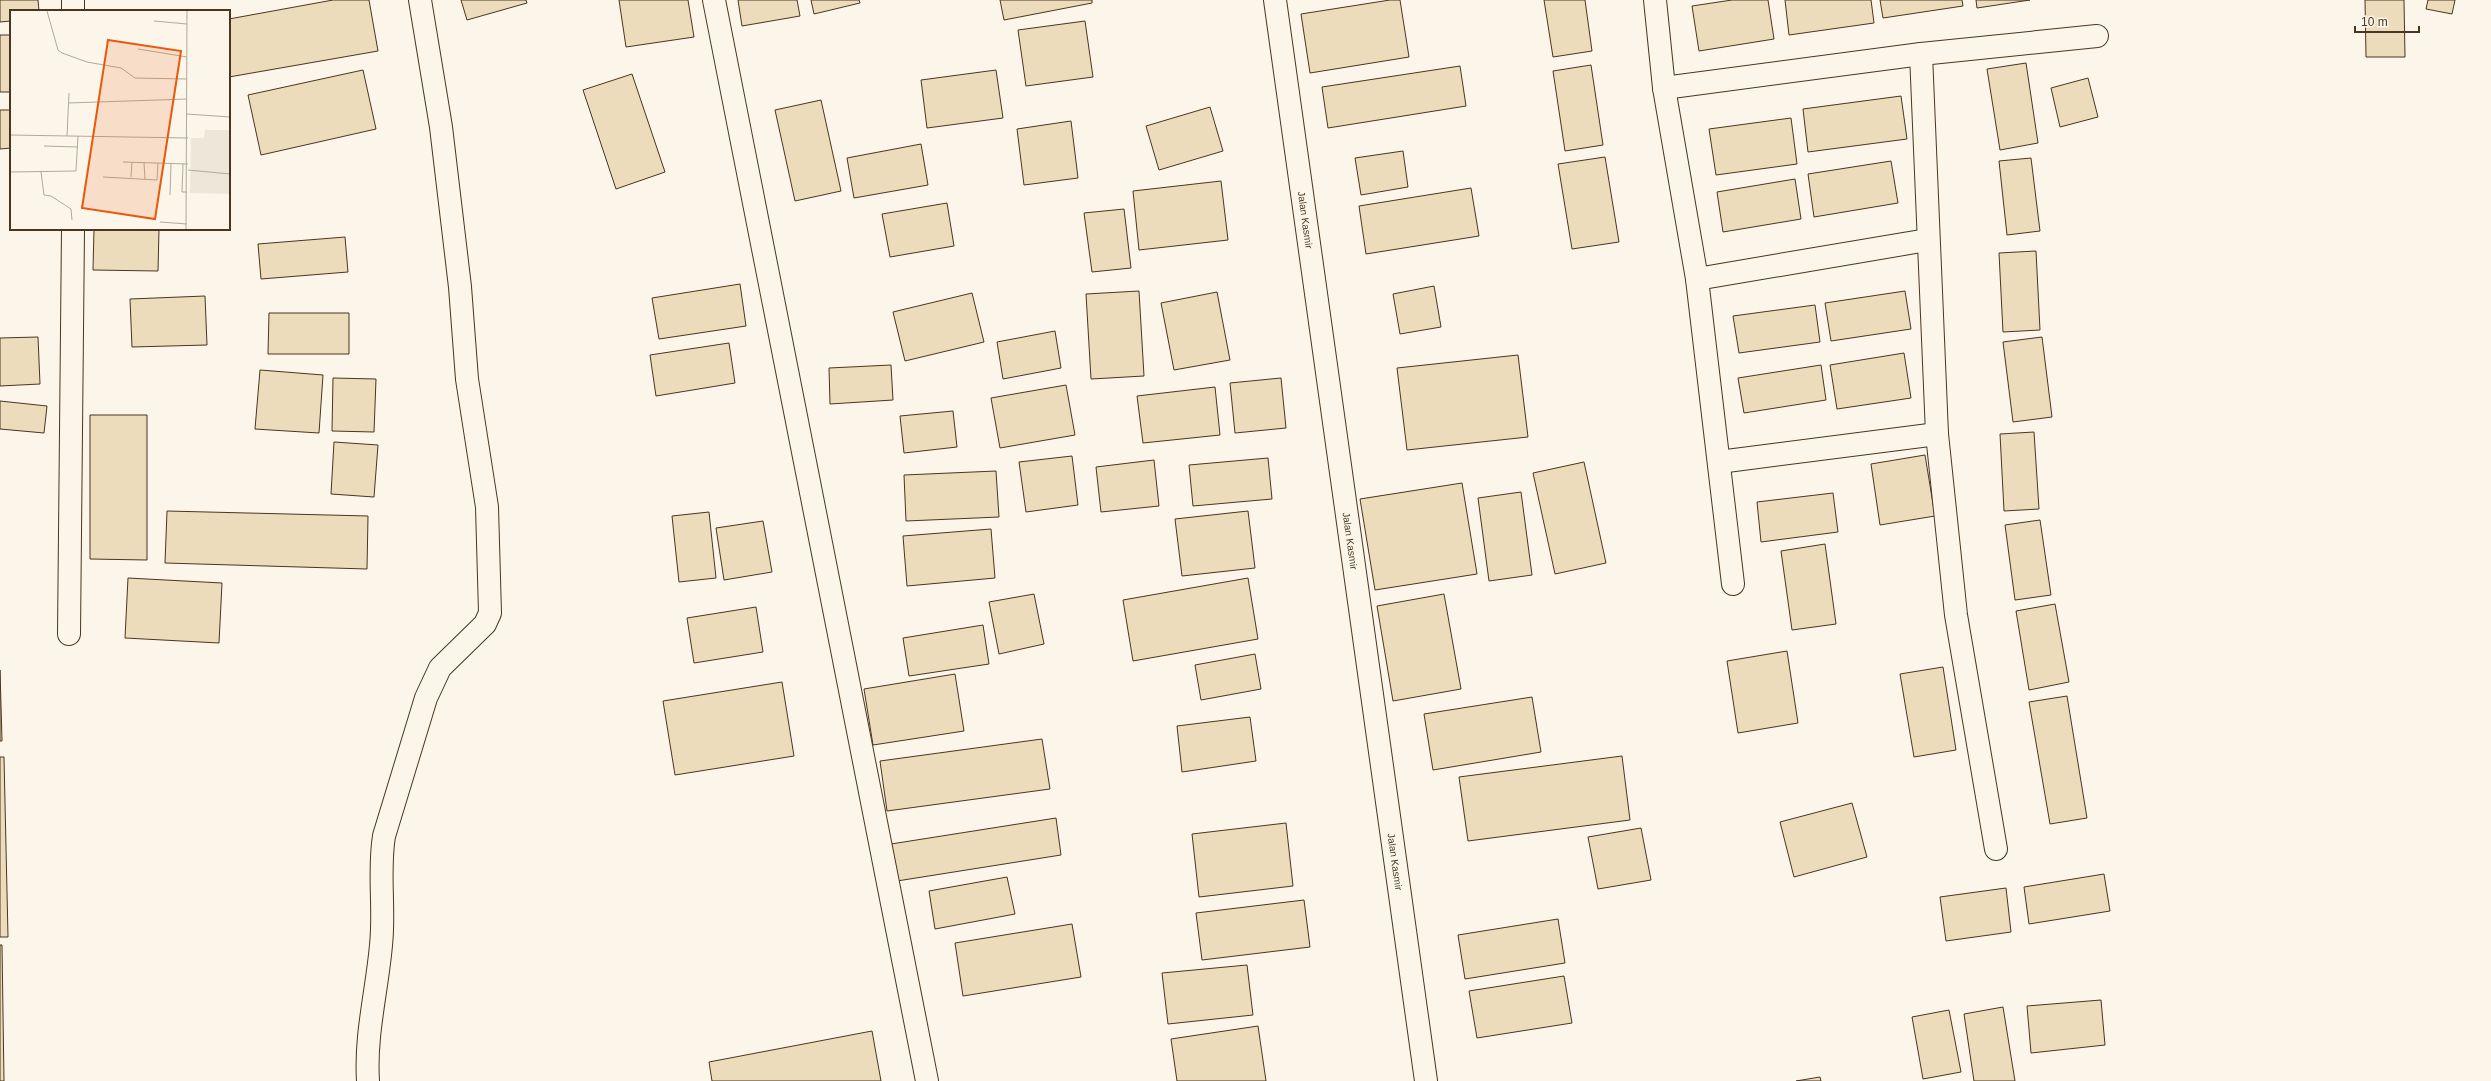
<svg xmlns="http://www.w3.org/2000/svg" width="2491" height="1081" viewBox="0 0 2491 1081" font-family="Helvetica,sans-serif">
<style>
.building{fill:#ecdcbc;stroke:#4a3520}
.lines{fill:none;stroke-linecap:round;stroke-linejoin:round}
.minor-casing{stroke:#4a3520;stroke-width:24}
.minor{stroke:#fbf6e9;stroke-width:22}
.labels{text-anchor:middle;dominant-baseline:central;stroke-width:3;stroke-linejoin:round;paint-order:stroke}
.street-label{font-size:10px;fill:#4a3520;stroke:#fbf6e9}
.inset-road{fill:none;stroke:#b4a999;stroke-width:1}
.view{fill:#e8590c;fill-opacity:0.15;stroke:#e8590c;stroke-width:2}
.inset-edge{fill:none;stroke:#4a3520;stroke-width:2}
</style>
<rect width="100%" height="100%" fill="#fbf6e9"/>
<path class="building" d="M0 0H38L39 11H11V21L0 22Z
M333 0H369L378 51 229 77V19Z
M461 0H526L527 3 467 20Z
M619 0H688L694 37 626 47Z
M738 0H797L800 16 742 26Z
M811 0H859L860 3 814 14Z
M1000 0H1092V3L1004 20Z
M1390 0H1400L1409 57 1310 73 1301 14Z
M1544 0H1585L1592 51 1553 57Z
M1732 0H1768L1774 39 1699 51 1692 6Z
M1785 0H1871L1874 23 1789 35Z
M1880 0H1962L1963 6 1883 18Z
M1976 0H2030L1977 8Z
M2365 0H2404L2405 57H2366Z
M2428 0H2455L2452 14 2426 9Z
M1085 21 1093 77 1026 86 1018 30Z
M0 35H11V92H0Z
M2026 63 2038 143 2000 150 1987 69Z
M1591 65 1603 145 1565 151 1553 71Z
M1460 66 1466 106 1328 128 1322 87Z
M363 70 376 129 261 155 248 95Z
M996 70 1003 118 927 128 921 80Z
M632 74 665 172 616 189 583 90Z
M2088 78 2098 117 2060 127 2051 88Z
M1901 96 1907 139 1808 152 1803 109Z
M821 100 841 191 795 201 775 110Z
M1210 107 1223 151 1159 170 1146 126Z
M0 110H11V148L0 149Z
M1791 118 1797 164 1716 175 1709 129Z
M1071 121 1078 178 1024 185 1017 129Z
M921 144 928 185 854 198 847 158Z
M1403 151 1408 187 1361 195 1355 158Z
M1605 157 1619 242 1572 249 1558 164Z
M2031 158 2040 231 2007 235 1999 161Z
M1891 161 1898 203 1814 217 1808 174Z
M1795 179 1801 219 1723 232 1717 192Z
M1221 181 1228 240 1139 250 1133 191Z
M1471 188 1479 236 1366 254 1359 206Z
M947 203 954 246 890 257 882 214Z
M1124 209 1131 268 1092 272 1084 213Z
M94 229H159L158 271 93 270Z
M345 237 348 272 261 279 258 244Z
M2036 251 2040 330 2003 332 1999 253Z
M740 284 746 326 659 339 652 298Z
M1434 286 1441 327 1400 334 1393 294Z
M1139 291 1144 376 1091 379 1086 294Z
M1905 291 1911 329 1831 341 1825 303Z
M1217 292 1230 360 1174 370 1161 303Z
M972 293 984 342 905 361 893 312Z
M205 296 207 345 132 347 130 299Z
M1815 305 1820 342 1739 353 1733 316Z
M269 313H349V354H268Z
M1055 331 1061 368 1003 379 997 342Z
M38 337 40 384 0 386V338Z
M2042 337 2052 417 2013 422 2003 342Z
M729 343 735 383 656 396 650 355Z
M1904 353 1911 398 1837 409 1830 365Z
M1518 355 1528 437 1407 450 1397 368Z
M891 365 893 400 830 404 829 368Z
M1821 365 1826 400 1744 413 1738 378Z
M260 370 323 375 319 433 255 429Z
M333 378 376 379 374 432 332 431Z
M1281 378 1286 428 1235 433 1230 383Z
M1066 385 1075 435 1000 448 991 398Z
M1215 387 1220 435 1143 443 1137 396Z
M0 401 47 406 44 433 0 429Z
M953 411 957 447 904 453 900 416Z
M90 415H147V560L90 559Z
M2034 432 2039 509 2004 511 2000 434Z
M334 442 378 445 374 497 331 494Z
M1925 455 1935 516 1880 525 1871 464Z
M1072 456 1078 505 1026 512 1019 462Z
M1268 458 1272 499 1193 506 1189 465Z
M1154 460 1159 506 1101 512 1096 467Z
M1584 462 1606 563 1555 574 1533 473Z
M996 471 999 517 906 521 904 475Z
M1462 483 1477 574 1375 590 1360 499Z
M1521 492 1532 575 1489 581 1478 498Z
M1833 493 1838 532 1761 542 1757 502Z
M167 511 368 516 367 569 165 563Z
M1248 511 1255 568 1182 576 1175 519Z
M709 512 716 578 679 582 672 516Z
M2040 520 2051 595 2015 600 2005 525Z
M763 521 772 572 724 580 716 528Z
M991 529 995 578 907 586 903 536Z
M1825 544 1836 624 1792 630 1781 551Z
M128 578 222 583 219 643 125 638Z
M1248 578 1258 639 1133 661 1123 600Z
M1034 594 1044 644 999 654 989 602Z
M1444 594 1461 689 1393 701 1377 606Z
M2055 604 2069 682 2029 690 2016 611Z
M756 607 763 652 694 663 687 618Z
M983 625 989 664 909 676 903 638Z
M1787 651 1798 723 1738 733 1727 661Z
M1255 654 1261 689 1201 700 1195 665Z
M1943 667 1956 750 1914 757 1900 674Z
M0 670 2 741H0Z
M955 674 964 731 873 745 864 689Z
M782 682 794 756 675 775 663 701Z
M2067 696 2087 818 2050 824 2029 702Z
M1532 697 1541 752 1433 770 1424 714Z
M1250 717 1256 761 1182 772 1177 726Z
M1042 739 1050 789 887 811 880 761Z
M1622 756 1630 820 1468 841 1459 777Z
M0 757H4L8 937H0Z
M1852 803 1867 857 1794 877 1780 822Z
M1056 818 1061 855 897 881 891 844Z
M1286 823 1293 886 1199 897 1192 834Z
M1641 828 1651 880 1598 889 1588 837Z
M2104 874 2110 911 2029 924 2024 887Z
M1007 877 1015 914 935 929 929 891Z
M2006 888 2011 932 1946 941 1940 897Z
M1304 900 1310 947 1202 960 1196 913Z
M1558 919 1565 963 1465 979 1458 935Z
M1072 924 1081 977 963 996 955 943Z
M0 945H2L4 1081H0Z
M1247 965 1253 1015 1168 1024 1162 973Z
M1564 976 1572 1023 1477 1038 1469 991Z
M2101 1000 2105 1045 2031 1053 2027 1006Z
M2003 1007 2015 1081H1974L1964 1014Z
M1949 1010 1961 1072 1923 1079 1912 1017Z
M1258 1026 1266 1081H1177L1171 1039Z
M872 1031 881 1081H712L709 1062Z
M1820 1077 1821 1081H1796Z"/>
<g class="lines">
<g class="minor-casing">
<g id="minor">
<path d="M73 0V11"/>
<path d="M714 0 927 1081"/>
<path id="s1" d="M1275 0 1426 1081"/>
<path d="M1655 0 1664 88 1697 279 1733 584"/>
<path d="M1921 54 2097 36"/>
<path d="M1664 88 1921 54 1937 434 1956 615 1996 849"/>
<path d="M1697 279 1927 240"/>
<path d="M1719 462 1937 434"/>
<path d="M69 634 73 229"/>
<path d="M368 1081C365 1035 377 991 381 945 385 908 378 872 384 836L426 698 440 668 485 624 490 613 487 507 467 379 460 287 441 127 420 0"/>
</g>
</g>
<use href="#minor" class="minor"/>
</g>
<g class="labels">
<g class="street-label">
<text stroke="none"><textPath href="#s1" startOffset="222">Jalan Kasmir</textPath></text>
<text stroke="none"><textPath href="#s1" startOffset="546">Jalan Kasmir</textPath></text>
<text stroke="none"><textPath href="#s1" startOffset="870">Jalan Kasmir</textPath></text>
</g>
</g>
<g transform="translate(10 10)">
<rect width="220" height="220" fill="#fbf6e9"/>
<path d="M195 120H220V184L180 183 181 128H194Z" fill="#ede6d9"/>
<path class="inset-road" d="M37 1 48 40 52 43 77 52 111 58 125 68 177 69M144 11 177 14M128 39 177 47M58 93 177 89M177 104 220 107M0 125 178 128M57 126 59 83M34 136 68 137M113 152 178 154M134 153 135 169M173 154 172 182H177M178 160 220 164M0 162 66 161 68 126M31 162 34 185 41 186 61 199 62 210M93 167 147 170 148 153M121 167 122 152M160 185 161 153M150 212 177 214M176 219 177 1"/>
<path class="view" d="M98 30 171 41 145 209 72 198Z"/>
<rect width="220" height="220" class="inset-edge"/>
</g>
<path d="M2355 26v6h64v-6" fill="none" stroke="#4a3520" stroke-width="2"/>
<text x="2361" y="26" font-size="12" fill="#4a3520" stroke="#fbf6e9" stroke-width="3" paint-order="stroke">10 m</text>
</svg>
